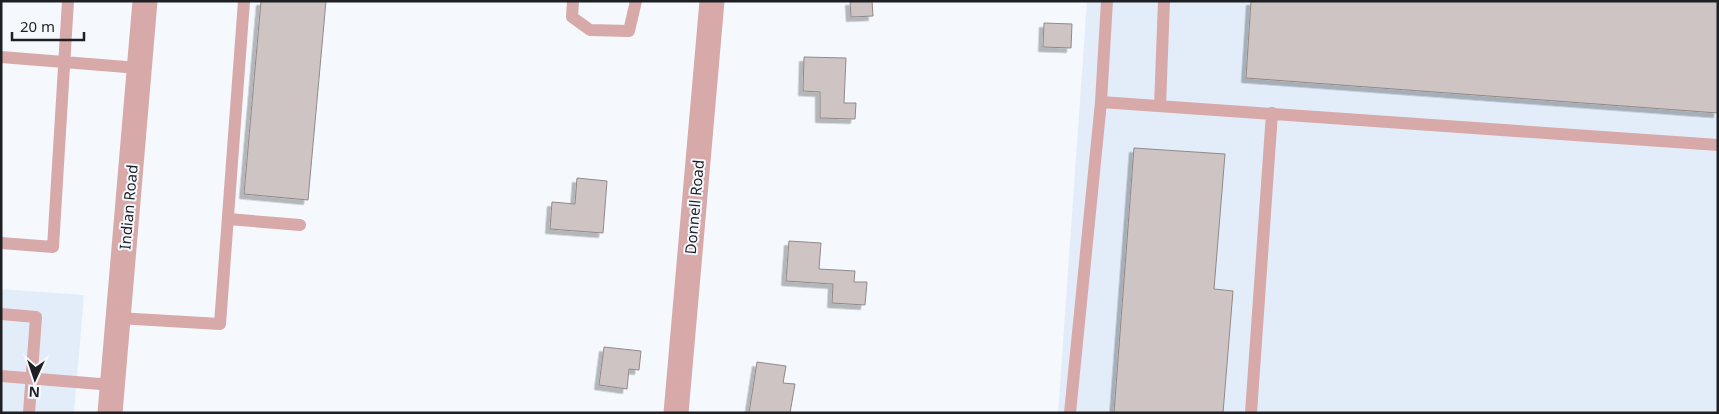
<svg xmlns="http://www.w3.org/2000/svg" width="1719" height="414" viewBox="0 0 1719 414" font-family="'Noto Sans',sans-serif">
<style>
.built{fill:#e3edfa}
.building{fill:#cdc4c3;stroke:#918987;filter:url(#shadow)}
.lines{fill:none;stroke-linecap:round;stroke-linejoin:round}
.service{stroke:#d8a9a9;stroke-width:12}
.minor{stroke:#d8a9a9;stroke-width:25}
.labels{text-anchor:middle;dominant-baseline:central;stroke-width:4;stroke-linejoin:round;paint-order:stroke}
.street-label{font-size:15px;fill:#1f2023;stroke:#f5f9fe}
</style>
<defs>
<filter id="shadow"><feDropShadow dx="-4.5" dy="4.5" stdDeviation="0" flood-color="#0004"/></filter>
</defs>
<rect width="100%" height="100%" fill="#f5f9fe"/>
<path class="built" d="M1087 1H1718V413H1058Z
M1 289 84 295 74 413H1Z"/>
<path class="building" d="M261 1H326L308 200 244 194Z
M850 1H872L873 16 851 17Z
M1251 1H1718V113L1246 78Z
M1044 23 1072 24 1071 48 1043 47Z
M804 57 846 58 844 103H856L855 119 820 118V92L803 91Z
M1134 148 1225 154 1214 289 1233 291 1223 413H1114Z
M577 178 607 181 603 233 550 229 552 202 575 204Z
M789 241 821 243 819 269 855 271 854 282H867L865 305 832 303 833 284 786 281Z
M604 347 641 351 639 370 629 369 627 389 599 385Z
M757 362 786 366 783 383 795 384 790 413H749Z"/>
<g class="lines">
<path class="service" d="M573 1 572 17 590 30 629 31 636 1
M1 57 139 68
M1101 102 1718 145
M1160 106 1164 1
M228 219 300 225
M1 243 53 247 68 1
M1 314 36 317 29 413
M118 318 220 324 244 1
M1 376 113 385
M1070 413 1101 102 1107 1
M1251 413 1272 113"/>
<path class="minor" d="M110 413 145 1
M676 413 712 1"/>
</g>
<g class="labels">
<g class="street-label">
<text transform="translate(128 207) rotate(-85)">Indian Road</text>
<text transform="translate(694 207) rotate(-85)">Donnell Road</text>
</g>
</g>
<rect width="1719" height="414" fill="none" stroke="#1f2023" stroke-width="5"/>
<g transform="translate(35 379) rotate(183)" stroke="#f5f9fe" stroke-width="4" paint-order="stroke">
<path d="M0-4L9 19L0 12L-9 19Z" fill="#1f2023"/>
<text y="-8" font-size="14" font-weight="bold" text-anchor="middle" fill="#1f2023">N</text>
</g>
<path d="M12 32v8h72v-8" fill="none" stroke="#1f2023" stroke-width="2.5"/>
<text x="20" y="32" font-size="15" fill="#1f2023" stroke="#f5f9fe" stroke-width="4" paint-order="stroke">20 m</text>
</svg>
